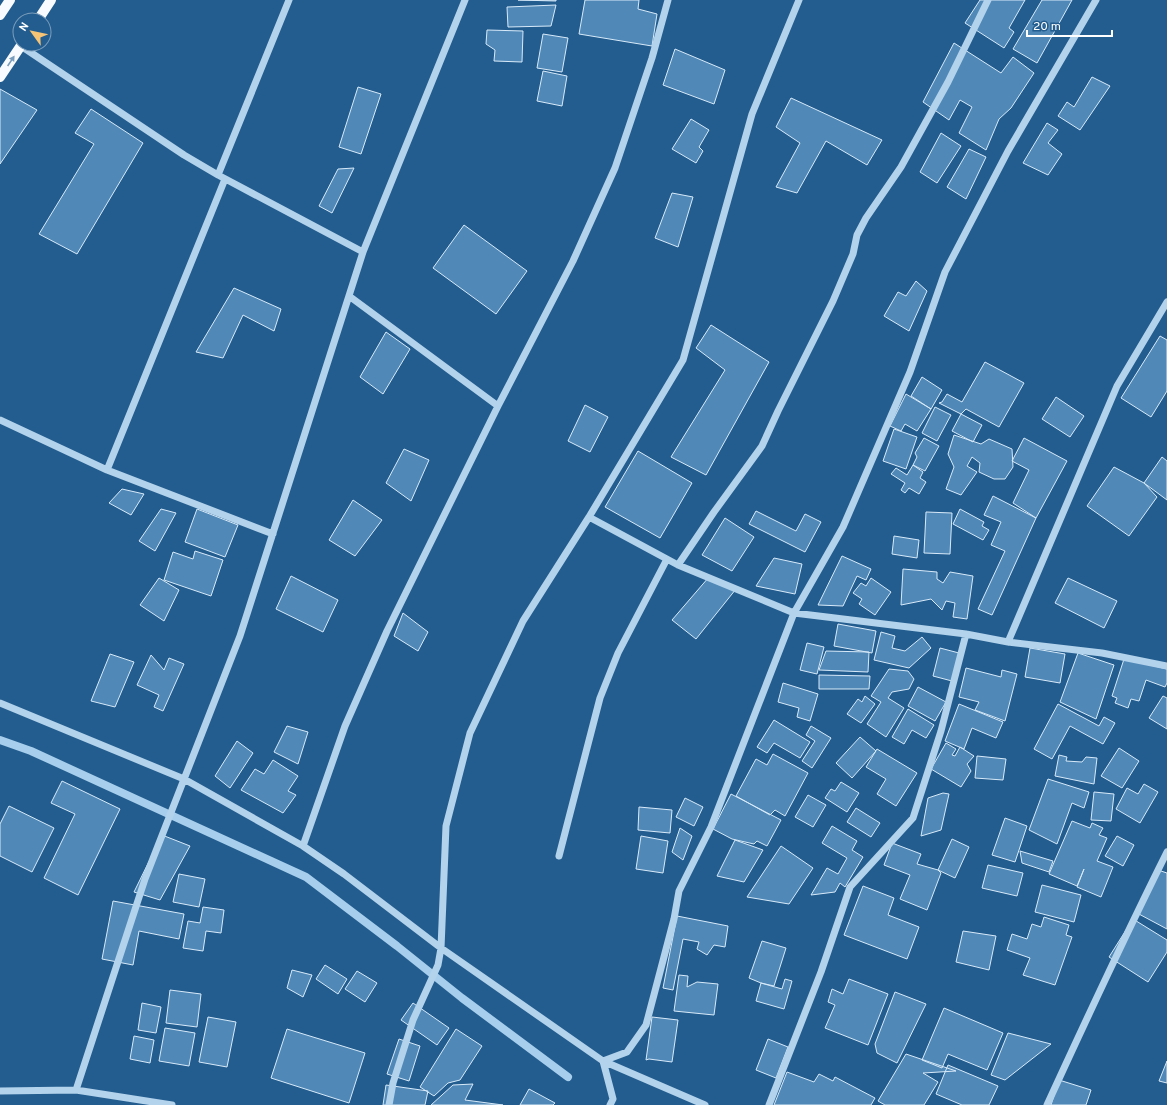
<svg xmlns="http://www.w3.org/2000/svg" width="1167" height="1105" viewBox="0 0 1167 1105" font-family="Overpass,sans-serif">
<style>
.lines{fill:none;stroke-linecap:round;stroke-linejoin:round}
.stream{stroke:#a7cfed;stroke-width:8}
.building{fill:#5089b8;stroke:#d8eaf9}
.minor{stroke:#b3d3ec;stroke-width:7}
.major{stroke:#f8fbff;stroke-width:10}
.oneway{fill:#789cbc}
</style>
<rect width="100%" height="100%" fill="#235d8f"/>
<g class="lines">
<path class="stream" d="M0 740 31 751 306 877 397 946 462 998 568 1077"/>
</g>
<path class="building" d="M518 0H556V1Z
M585 0H639L638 9 657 14 652 46 579 34Z
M980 0H1025L1009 28 1014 32 1004 48 965 23Z
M1042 0H1072L1037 63 1013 49Z
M556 5 551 26 508 27 507 7Z
M487 30 523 31 522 62 494 61 495 50 486 44Z
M543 34 568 38 562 72 537 68Z
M954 43 1001 73 1013 57 1034 73 1011 108 999 119 986 150 959 133 972 107 960 100 949 120 923 102Z
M675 49 725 70 714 104 663 85Z
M543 71 567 76 562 106 537 101Z
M1092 77 1110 86 1080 130 1058 116 1067 102 1074 107Z
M358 87 381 94 361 154 339 147Z
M0 89 37 110 0 164Z
M791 98 882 140 867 165 826 141 797 193 776 187 800 143 776 127Z
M91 109 143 143 77 254 39 234 94 144 75 133Z
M691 119 709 130 699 147 703 151 696 163 672 149Z
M1047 123 1058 130 1048 143 1062 154 1048 175 1023 163Z
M941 133 961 146 937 183 920 172Z
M969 149 986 157 966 199 947 187Z
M354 168 332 213 319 206 338 169Z
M672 193 693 197 678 247 655 238Z
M464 225 527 271 496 314 433 268Z
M916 281 927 291 909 331 884 316 898 292 906 296Z
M234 288 281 309 274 331 243 315 223 358 196 352Z
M711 325 769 362 706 475 671 457 725 370 696 348Z
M386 332 410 349 383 394 360 377Z
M1160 336 1167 340V391L1151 417 1121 398Z
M985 362 1024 383 999 427 966 409 961 414 939 403 942 402 947 394 962 402Z
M922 377 942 390 931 409 911 396Z
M906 394 931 409 917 431 905 424 901 431 890 426Z
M1056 397 1084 416 1070 437 1042 419Z
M585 405 608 417 590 452 568 441Z
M935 407 951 415 937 441 922 433Z
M961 414 982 425 973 442 952 431Z
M894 429 917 437 906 469 883 461Z
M954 435 981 444 989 439 1012 449 1013 467 1005 479H994L979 472 980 463 972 457 967 466 977 472 961 495 946 489 954 467 948 454Z
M924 438 939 446 925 471 913 465 917 457 915 453Z
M1024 438 1067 461 1036 518 1013 503 1029 470 1012 461Z
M404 449 429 460 411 501 386 483Z
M638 451 692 483 660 538 605 507Z
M1162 457 1167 461V500L1144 483Z
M913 465 923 472 920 478 926 482 919 494 909 488 905 493 901 490 905 483 891 474 896 468 907 475Z
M1114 467 1144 483 1157 497 1129 536 1087 506Z
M122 489 144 494 131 515 109 503Z
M993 496 1036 518 992 615 978 609 1005 551 991 545 1001 522 984 515Z
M353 500 382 520 355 556 329 540Z
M161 509 176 513 155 551 139 541Z
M197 509 238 525 225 557 185 542Z
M960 509 984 522 982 526 989 530 983 540 953 524Z
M756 511 796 531 805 514 821 522 805 552 749 524Z
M926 512 952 513 950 554 924 553Z
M725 518 754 537 732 571 702 555Z
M894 536 919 540 917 558 892 554Z
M195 551 223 560 211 596 164 580 173 552 193 559Z
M842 556 871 569 866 580 857 576 843 606 818 605Z
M774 558 802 564 795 594 756 586Z
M903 569 937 572V579L943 583 950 572 973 576 967 619 953 617 955 603 946 601 942 610 931 599 901 605Z
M291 576 338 600 323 632 276 609Z
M709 577 736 589 696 639 672 620Z
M159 578 179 590 164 621 140 605Z
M871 578 891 592 875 615 859 604 862 599 853 593 861 583 866 586Z
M1068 578 1117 601 1104 628 1055 603Z
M403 613 428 632 418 651 394 636Z
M838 624 876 631 872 653 834 646Z
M881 632 895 636 892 648 905 651 922 637 931 648 909 668 874 660Z
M807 643 824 647 817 674 800 670Z
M940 648 959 653 952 681 933 676Z
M1030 648 1065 654 1060 683 1025 677Z
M826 651 869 652 868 672 819 670Z
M1078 653 1114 665 1096 719 1060 702Z
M110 654 134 662 115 707 91 701Z
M151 655 164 670 169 658 184 664 163 711 154 707 159 695 137 685Z
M1124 659 1167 669V683L1165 687 1146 680 1139 701 1131 699 1128 708 1115 703 1117 698 1112 696Z
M966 668 1001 677 1002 670 1017 674 1005 721 975 710 979 702 959 697Z
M889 669 908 671 914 679 909 689 892 692 888 698 904 708 886 737 867 724 881 702 871 696Z
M819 675 870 676 869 689H819Z
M783 683 818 694 810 721 797 717 799 708 778 702Z
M918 687 946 702 935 721 908 706Z
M865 696 875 704 861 723 847 714 858 699 862 702Z
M1163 696 1167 698V729L1149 718Z
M959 704 1003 722 996 738 972 728 964 749 945 741Z
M1058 704 1099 726 1104 717 1115 723 1103 744 1070 726 1052 759 1034 749Z
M908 709 934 725 926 738 912 730 904 744 892 737Z
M774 720 810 742 800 758 774 743 767 753 757 747Z
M287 726 308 732 298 764 274 752Z
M811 726 831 738 812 768 802 761 815 741 806 735Z
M860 737 876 751 852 778 836 763Z
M237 741 253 753 230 788 215 776Z
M946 743 956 749 952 755 955 756 960 747 974 756 967 764 971 771 961 787 931 769Z
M1119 748 1139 761 1122 788 1101 776Z
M877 749 917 773 896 806 877 794 886 779 866 767Z
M773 754 808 773 785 816 775 810 770 815 736 796 756 759 767 765Z
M1059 755 1067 757 1066 761 1082 762 1086 757 1097 758 1094 784 1055 776Z
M977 756 1006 759 1003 780 975 778Z
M273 760 298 776 288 791 296 795 283 813 241 790 255 769 264 774Z
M1048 779 1089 792 1084 808 1072 803 1057 844 1029 830Z
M62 781 120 809 78 895 44 878 75 814 51 803Z
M841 782 859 793 847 812 825 798 831 789 835 791Z
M1144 784 1158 792 1140 823 1116 809 1127 788 1138 794Z
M1094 792 1114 794 1111 821 1091 820Z
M943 793 949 794 941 830 921 836 928 798Z
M731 794 781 820 767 846 757 841 754 844 732 839 713 829Z
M808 795 826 805 813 827 795 817Z
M685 798 703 807 694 826 676 817Z
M9 806 54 828 32 872 0 856V824Z
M639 807 672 810 670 833 638 830Z
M856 808 880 823 871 837 847 822Z
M1005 818 1027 826 1015 862 992 855Z
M1072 821 1090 828 1092 823 1103 828 1099 835 1107 838 1097 861 1113 867 1101 897 1077 887 1084 869 1077 886 1049 874Z
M832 826 857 841 852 850 863 857 845 887 840 883 835 892 811 895 827 868 838 874 847 858 822 843Z
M680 828 692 836 683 860 672 852Z
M162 835 190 846 160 900 134 892Z
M641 836 668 841 663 873 636 869Z
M1117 836 1134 845 1123 866 1105 856Z
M952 839 969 847 955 878 938 870Z
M735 840 763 850 744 882 717 876Z
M892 843 921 854 917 864 938 870 941 873 927 910 900 899 910 875 884 865Z
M781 846 813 868 789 904 747 897Z
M1020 851 1053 861 1049 872 1022 863Z
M988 865 1023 873 1017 896 982 888Z
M1158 870 1167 873V929L1137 913Z
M179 874 205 879 199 907 173 902Z
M1042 885 1081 895 1074 922 1035 912Z
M863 886 894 898 888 915 919 927 907 959 844 935Z
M113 901 184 914 179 939 139 931 133 965 102 959Z
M203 907 224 910 221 933 206 931 203 951 183 948 188 921 200 923Z
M677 916 728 926 725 947 714 945 707 955 697 949 699 942 683 939 673 990 663 988Z
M1044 917 1069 925 1066 935 1072 937 1055 985 1023 975 1030 958 1007 950 1012 934 1027 939 1032 924 1041 927Z
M1133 919 1167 940V952L1148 982 1109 957Z
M963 931 996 936 989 970 956 962Z
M762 941 786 948 774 986 761 983 749 978Z
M325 965 347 979 338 994 316 979Z
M292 970 312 975 303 997 287 988Z
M357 971 377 983 365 1002 345 989Z
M679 975 688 976 687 987 697 982 718 984 714 1015 674 1011Z
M785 979 792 981 784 1009 756 1001 761 983 782 989Z
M849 979 888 994 868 1045 825 1028 835 1005 828 1002 832 989 843 994Z
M170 990 201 994 197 1027 166 1023Z
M895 992 926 1004 897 1063 877 1053 875 1044Z
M142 1003 161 1007 156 1033 138 1030Z
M413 1003 449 1028 437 1045 401 1020Z
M944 1008 1003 1033 987 1070 948 1054 942 1068 922 1060Z
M208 1017 236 1022 227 1067 199 1062Z
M652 1017 678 1020 672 1062 649 1059 646 1060Z
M165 1028 195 1033 189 1066 159 1061Z
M287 1029 365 1053 349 1103 271 1078Z
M456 1029 482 1046 460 1080 448 1083 434 1096 420 1087Z
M1008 1033 1051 1044 1005 1080 991 1075Z
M134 1036 154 1040 150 1063 130 1059Z
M399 1039 420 1046 409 1081 387 1074Z
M768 1039 788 1047 776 1078 756 1070Z
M906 1054 956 1071 923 1073 938 1082 924 1105H885L878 1101Z
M1167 1061V1083L1159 1081Z
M948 1065 998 1086 989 1105H962L936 1094Z
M787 1072 814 1082 819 1074 833 1081 835 1077 875 1098 871 1105H774Z
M1059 1080 1091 1090 1086 1105H1051Z
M473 1084 465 1100 503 1105H431L453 1085Z
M386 1085 428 1091 425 1105H383Z
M529 1089 555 1103 553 1105H520Z"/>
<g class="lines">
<path class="minor" d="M21 46 184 155 218 175 363 252
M218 175 289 0
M349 296 498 406
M0 420 107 470 273 534
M107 470 225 179
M589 517 678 565 794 613 966 634 1008 642 1102 653 1167 666
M678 565 714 512 762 446 778 411 833 301 853 254 857 235 866 218 901 167 948 82 988 0
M1008 642 1117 386 1167 302
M0 703 184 779 303 846 344 874 441 948 603 1061 705 1105
M303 846 345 726 387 631 498 406 573 261 615 168 652 58 668 0
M559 856 600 698 618 653 667 559
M603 1061 627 1052 646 1025 674 919 679 891 711 827 794 613 843 527 910 372 945 272 1008 151 1096 0
M603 1061 613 1099 610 1105
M76 1090 145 879 240 636 363 252 465 0
M0 1091 76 1090 172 1105
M389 1105 393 1083 413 1020 438 965 441 948 446 826 470 733 523 621 589 517 683 360 752 114 799 0
M769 1105 821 972 850 887 913 818 941 731 966 634
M1047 1105C1086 1020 1125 936 1167 852"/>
<path class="major" d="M0 15 10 0
M38 20 51 0
M0 77 22 44"/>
</g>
<defs><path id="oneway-solid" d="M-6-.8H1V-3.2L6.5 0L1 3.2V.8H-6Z"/></defs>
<use class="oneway" href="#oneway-solid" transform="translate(11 61) rotate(-56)"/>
<g transform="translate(32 32) rotate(303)"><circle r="19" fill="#235d8f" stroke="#7b9ebc"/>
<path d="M0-3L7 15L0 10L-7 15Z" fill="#f7c476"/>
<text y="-6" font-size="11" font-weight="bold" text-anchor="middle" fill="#ffffff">N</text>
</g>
<path d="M1027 30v6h85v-6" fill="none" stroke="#ffffff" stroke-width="2"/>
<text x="1033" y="30" font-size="12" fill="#ffffff" stroke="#235d8f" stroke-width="3" paint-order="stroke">20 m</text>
</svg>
